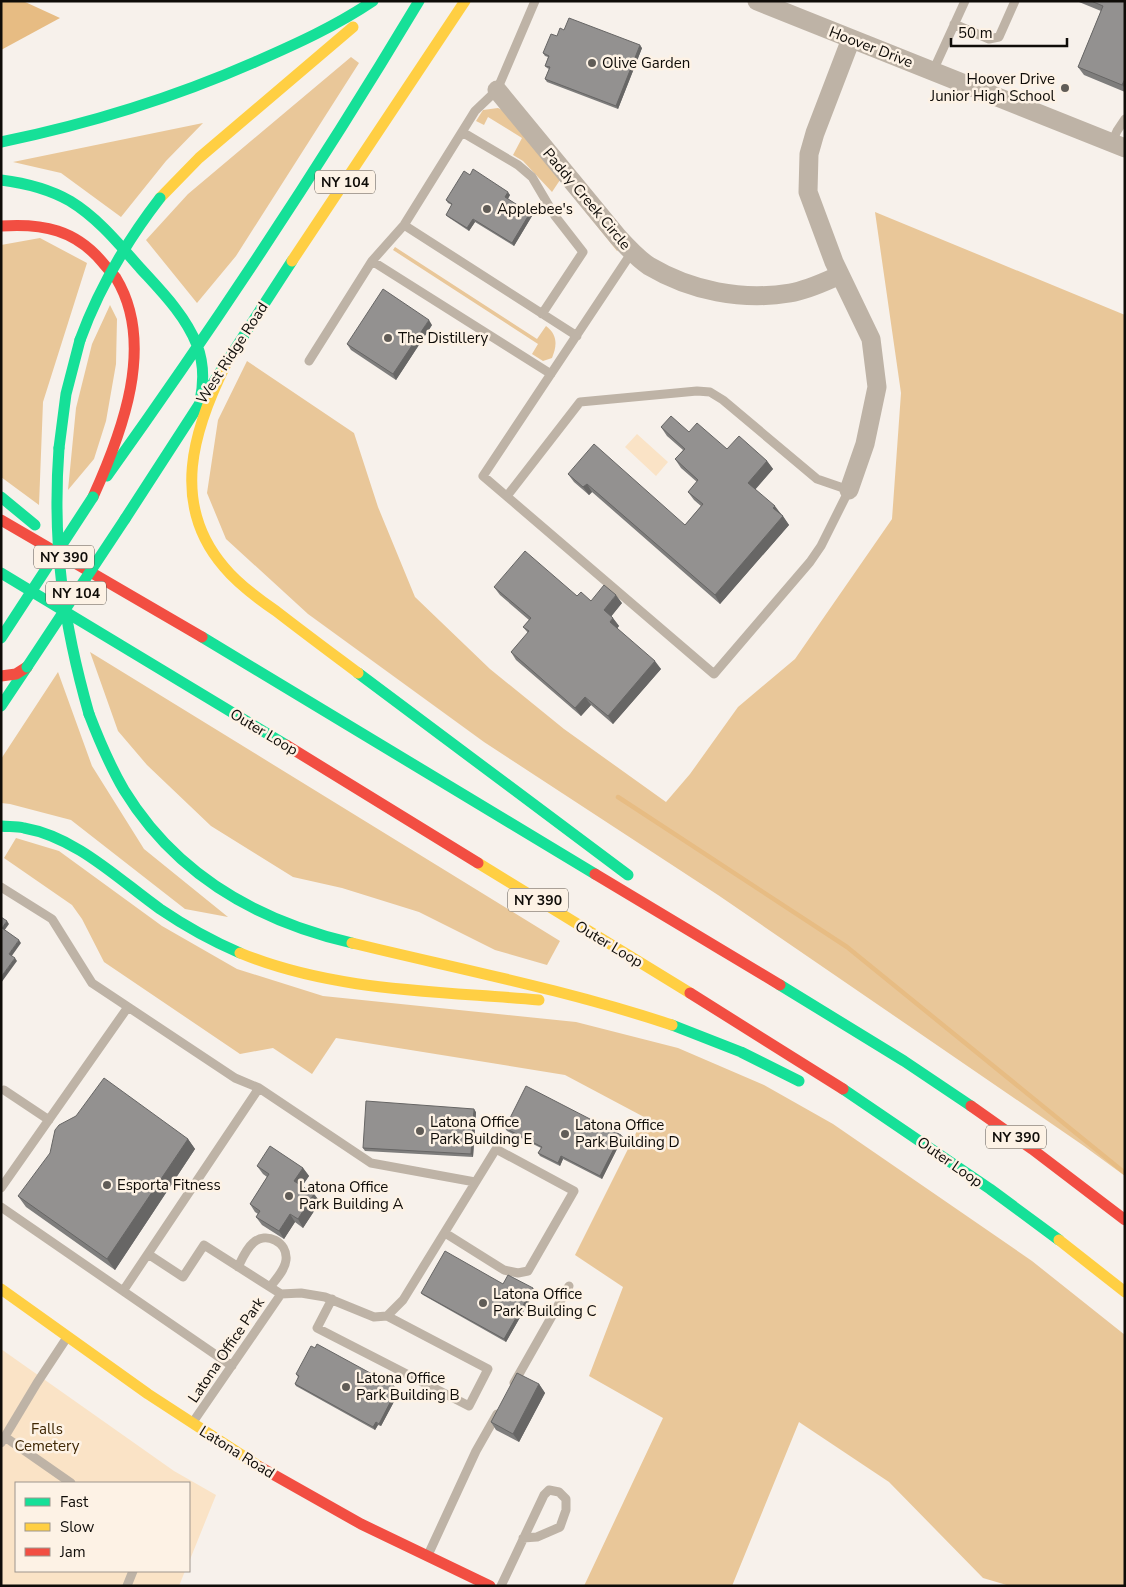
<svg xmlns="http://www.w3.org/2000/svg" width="1126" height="1587" viewBox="0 0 1126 1587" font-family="'Nunito Sans',sans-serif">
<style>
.green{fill:#fae3c6}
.forest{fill:#e9c799}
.water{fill:#e7bc83}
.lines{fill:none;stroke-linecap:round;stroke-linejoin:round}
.stream{stroke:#e7bc83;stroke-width:4.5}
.lane{stroke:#beb3a6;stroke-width:9}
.street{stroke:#beb3a6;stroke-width:19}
.fast{stroke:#16e098;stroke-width:11}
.slow{stroke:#ffcf43;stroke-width:11}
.jam{stroke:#f24e42;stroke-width:11}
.fast-bridge{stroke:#16e098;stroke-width:11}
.wall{fill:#7e7d7c}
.shaded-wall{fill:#676665}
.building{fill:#939190;stroke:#676665}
.poi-dot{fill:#605c57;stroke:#fdf2e5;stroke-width:2}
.labels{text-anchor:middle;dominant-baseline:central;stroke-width:5;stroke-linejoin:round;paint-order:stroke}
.shield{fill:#fdf2e5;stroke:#56514a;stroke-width:1}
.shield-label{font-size:14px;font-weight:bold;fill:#0f0c08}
.street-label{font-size:15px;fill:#0f0c08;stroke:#fdf2e5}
.poi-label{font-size:15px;fill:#0f0c08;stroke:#fdf2e5;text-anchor:start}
.park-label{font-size:15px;fill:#3f2704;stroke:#fdf2e5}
</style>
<rect width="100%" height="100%" fill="#f7f1eb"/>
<path class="green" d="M637 434 668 462 656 476 625 447Z
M1 1349 174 1471 216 1495 189 1562V1483H16V1571H185L179 1586H1Z"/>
<path class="forest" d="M351 57 359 63 236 256 197 303 146 240 188 194Z
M498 108 507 112 619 249 617 251 560 180 552 192 523 161 513 155 522 138 488 117 484 125 476 121 483 110Z
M203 123 166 161 121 217 61 173 13 162Z
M875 212 1125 315V1176L1084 1146 718 895 484 742 308 614 226 539 207 493 218 420 247 361 354 433 378 507 415 597 490 669 564 729 666 802 690 774 738 707 795 659 892 519 901 393Z
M40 238 87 263 43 402 39 505 1 477V245Z
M395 247 537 339 546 326C558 335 557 346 552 358L543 361 532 354 538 344 393 250Z
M110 305 117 319 116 364 106 421 94 459 68 490 76 408 92 344Z
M90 652 560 941 547 965 495 950 419 912 342 888 293 877 211 826 147 765 118 731Z
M58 672 92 766 144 849 228 917 185 909 71 820 10 804 1 803V759Z
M16 838 59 851 162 926 237 969 323 996 576 1022 678 1048 764 1085 833 1124 1032 1261 1125 1335V1586H1010L983 1578 889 1482 799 1422 732 1586H584L663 1418 589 1376 623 1287 575 1255 644 1117 565 1075 336 1038 312 1074 273 1048 240 1054 104 962 82 919 72 905 4 858Z"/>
<path class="water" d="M1 1H23L60 18 1 50Z"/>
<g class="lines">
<path class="stream" d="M618 797 847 947 1125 1173"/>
<path class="lane" d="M954 24 989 39 999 37 1015 1
M933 71 965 1
M462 132 518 165 532 177 555 216 583 252 542 314
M1112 142 1117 131 1125 119
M404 225 577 336
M372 261 551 374
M309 361 372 261 404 225 475 111 497 90 535 1
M507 496 580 402 697 391 710 392 723 400 817 479 849 490 821 546 810 562 714 674 483 476 632 252
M1 887 52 919 92 983 235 1078 259 1088 371 1163 475 1182
M4 1090 49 1120
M1 1188 128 1007
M1 1207 232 1366
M148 1254 183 1277 204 1245 281 1294
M238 1267C242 1259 246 1249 253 1243 266 1231 288 1242 286 1260 285 1270 276 1279 270 1287
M123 1291 259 1088
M332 1299 317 1328 469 1406 488 1369 387 1316
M514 1383 569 1286
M193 1422 281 1294 301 1293 325 1297 374 1317 387 1316 403 1300 496 1149 574 1191 528 1271 518 1273 504 1270 445 1233
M5 1437 71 1483
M1 1443 37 1383 66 1339
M428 1555 476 1451 497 1414
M127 1586 133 1571
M501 1586 544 1495 549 1490 559 1492 566 1499V1510L560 1527 537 1537 523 1538"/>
<path class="street" d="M757 1 1125 148
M497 90 618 237C628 248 637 258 649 266 691 291 742 301 790 293 808 290 824 282 840 275
M849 490 865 444 877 387 871 339 834 262 808 192 809 154 815 133 851 39"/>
<path class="fast" d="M1 142C89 124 173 98 255 62 296 44 336 26 373 1
M1 180C25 183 49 189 70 201 98 218 119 244 141 269 162 292 185 315 197 345 204 363 204 382 200 401
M59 448 66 394 80 340
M107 476C217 322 322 163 419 1
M1 497 35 525
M125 519 292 261
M1 573 286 745
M202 637 595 874
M358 673 628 875
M1 706 27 667
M89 714C99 740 110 766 124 790 176 875 257 921 352 943
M1 826C8 827 16 826 24 828 76 837 118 879 160 909 185 926 212 941 240 953
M780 985 904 1061 971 1106
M672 1025 741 1052 799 1081
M843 1089 990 1189 1059 1240"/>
<path class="slow" d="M160 198 199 158 353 27
M292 261 465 1
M226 364C193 430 170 504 224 567 238 584 257 598 276 611 303 632 330 652 358 673
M478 863 690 993
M352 943C459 969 567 990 672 1025
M240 953C334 992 440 991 539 1000
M1059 1240 1125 1292
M1 1289 148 1394 260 1467"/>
<path class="jam" d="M1 226C43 223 76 230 103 263 107 268 112 273 116 278 156 344 122 433 93 497
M1 520 202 637
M1 676 16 674 27 667
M286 745 478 863
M595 874 780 985
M690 993 843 1089
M971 1106 1032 1149 1125 1220
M260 1467 361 1524 490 1586"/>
<path class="fast-bridge" d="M80 340C99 288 126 242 160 198
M59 448C52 543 63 623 89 714
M1 638 93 497
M27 667 125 519"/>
</g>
<path class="wall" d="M1078 1H1125V92L1084 75 1078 67 1101 11 1079 2Z
M564 30 642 48 618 109 547 82 545 79 549 69 547 68 545 66 548 57 545 56 543 53 557 36Z
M470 175 510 195 508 199 532 216 514 246 475 222 469 231 448 217 446 215 452 205 448 203 446 200Z
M432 325 396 380 351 350 347 344Z
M661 427 689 432 727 449 767 461 773 469 755 489 781 514 789 525 720 604 592 492 589 495 574 482 568 474 685 525 701 506 694 500 688 492 697 482 681 468 675 459 683 450 667 436Z
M494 587 577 596 591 601 622 603 611 616 619 626 617 628 661 669 613 724 591 705 581 716 516 660 511 652 528 633 523 627 529 620 500 595Z
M476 1112 473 1157 365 1151 363 1148Z
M505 1128 621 1135 623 1137 602 1179 563 1159 560 1166 540 1156 538 1153 541 1148 507 1131Z
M188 1139 195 1149 115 1270 26 1207 18 1196Z
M257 1166 303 1168 309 1176 302 1186 314 1194 320 1202 303 1228 295 1222 284 1239 262 1225 256 1217 258 1214 255 1212 250 1204 267 1177 263 1174Z
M503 1284 533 1288 535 1291 506 1342 423 1295 421 1293Z
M296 1374 396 1388 394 1392 397 1396 381 1426 378 1425 375 1430 296 1386 295 1384 298 1377Z
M539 1384 545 1393 519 1442 496 1430 491 1422Z"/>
<path class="shaded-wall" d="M640 45 642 48 618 109 616 106Z
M1125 79V88L1122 85Z
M508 192 510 195 507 200 505 197Z
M530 213 532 216 514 246 512 243Z
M473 219 475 222 469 231 467 228Z
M429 320 432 325 396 380 393 374Z
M767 461 773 469 754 491 748 483Z
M587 484 592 492 589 495 583 487Z
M775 506 781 514 779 516 773 508Z
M783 516 789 525 720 604 715 595Z
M616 595 622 603 610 618 604 610Z
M613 618 619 626 616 630 610 622Z
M655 661 661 669 613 724 608 716Z
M585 697 591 705 581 716 575 708Z
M7 921 9 924 4 931 2 928Z
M19 940 21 943 11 957 9 954Z
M15 958 17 961 1 983V977Z
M474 1109 476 1112 473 1157 471 1154Z
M621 1135 623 1137 602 1179 600 1176Z
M188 1139 195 1149 115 1270 107 1259Z
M561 1156 563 1159 560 1166 558 1163Z
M303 1168 309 1176 300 1189 294 1181Z
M314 1194 320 1202 303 1228 298 1219Z
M290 1214 295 1222 284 1239 279 1231Z
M533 1288 535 1291 506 1342 504 1339Z
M539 1384 545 1393 519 1442 513 1434Z
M394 1386 396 1388 393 1393 391 1391Z
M395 1393 397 1396 381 1426 379 1424Z
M376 1422 378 1425 375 1430 373 1427Z"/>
<path class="building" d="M1091 1H1125V79L1122 85 1078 67 1103 6Z
M569 18 640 45 616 106 545 79 550 67 545 66 549 56 543 53 551 34 557 36 560 28 564 30Z
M473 169 508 192 505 197 530 213 512 243 473 219 467 228 446 215 452 204 446 200 464 171 470 175Z
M383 289 429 320 393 374 347 344Z
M671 416 689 432 697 423 727 449 739 436 767 461 748 483 775 506 773 508 783 516 715 595 587 484 583 487 568 474 594 444 685 525 703 504 688 492 698 480 675 459 685 449 661 427Z
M525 551 577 596 581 592 591 601 604 585 616 595 604 610 613 618 610 622 655 661 608 716 585 697 575 708 511 652 529 631 523 627 531 618 494 587Z
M1 917 7 921 2 928 19 940 9 954 15 958 1 977Z
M104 1078 188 1139 107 1259 18 1196 50 1153 55 1130 59 1125 76 1116Z
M526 1086 621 1135 600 1176 561 1156 558 1163 538 1153 542 1147 505 1128Z
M366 1101 474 1109 471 1154 363 1148Z
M270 1146 303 1168 294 1181 314 1194 298 1219 290 1214 279 1231 256 1217 260 1211 250 1204 269 1174 257 1166Z
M445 1251 503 1284 508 1275 533 1288 504 1339 421 1293Z
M317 1344 394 1386 391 1391 395 1393 379 1424 376 1422 373 1427 295 1384 299 1376 296 1374 311 1346 315 1348Z
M517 1373 539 1384 513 1434 491 1422Z"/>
<g class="poi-dot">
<circle cx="592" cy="63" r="5"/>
<circle cx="1065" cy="88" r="5"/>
<circle cx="487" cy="209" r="5"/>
<circle cx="388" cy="338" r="5"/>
<circle cx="420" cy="1131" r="5"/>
<circle cx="565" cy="1134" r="5"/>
<circle cx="107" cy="1185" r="5"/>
<circle cx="289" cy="1196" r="5"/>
<circle cx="483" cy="1303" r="5"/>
<circle cx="346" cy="1387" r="5"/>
</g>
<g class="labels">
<g class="shield">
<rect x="315" y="170.5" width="60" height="23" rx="4"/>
<rect x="34" y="545.5" width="60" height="23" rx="4"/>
<rect x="46" y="581.5" width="60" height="23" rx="4"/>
<rect x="508" y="888.5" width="60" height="23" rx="4"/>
<rect x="986" y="1125.5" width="60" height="23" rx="4"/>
</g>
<g class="shield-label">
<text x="345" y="182">NY 104</text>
<text x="64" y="557">NY 390</text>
<text x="76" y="593">NY 104</text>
<text x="538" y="900">NY 390</text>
<text x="1016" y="1137">NY 390</text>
</g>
<g class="street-label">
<text transform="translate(871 47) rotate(21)">Hoover Drive</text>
<text transform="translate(587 199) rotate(50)">Paddy Creek Circle</text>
<text transform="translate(232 353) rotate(-57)">West Ridge Road</text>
<text transform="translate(264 732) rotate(31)">Outer Loop</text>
<text transform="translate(609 944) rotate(31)">Outer Loop</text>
<text transform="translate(950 1162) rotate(35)">Outer Loop</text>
<text transform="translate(226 1350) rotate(-56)">Latona Office Park</text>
<text transform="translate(237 1452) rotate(32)">Latona Road</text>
</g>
<g class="poi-label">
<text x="602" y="63">Olive Garden</text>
<text x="1055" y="79" text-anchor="end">Hoover Drive<tspan x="1055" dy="17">Junior High School</tspan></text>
<text x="497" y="209">Applebee's</text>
<text x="398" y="338">The Distillery</text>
<text x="430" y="1122">Latona Office<tspan x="430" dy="17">Park Building E</tspan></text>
<text x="575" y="1125">Latona Office<tspan x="575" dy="17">Park Building D</tspan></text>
<text x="117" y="1185">Esporta Fitness</text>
<text x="299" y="1187">Latona Office<tspan x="299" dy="17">Park Building A</tspan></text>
<text x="493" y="1294">Latona Office<tspan x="493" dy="17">Park Building C</tspan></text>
<text x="356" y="1378">Latona Office<tspan x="356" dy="17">Park Building B</tspan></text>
</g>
<g class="park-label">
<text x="47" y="1429">Falls<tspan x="47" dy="17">Cemetery</tspan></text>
</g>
</g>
<rect width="1126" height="1587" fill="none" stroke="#0f0c08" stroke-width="5"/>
<rect x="15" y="1482" width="175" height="90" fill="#fdf2e5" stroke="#9e968d"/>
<rect x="25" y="1498" width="25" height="8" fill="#16e098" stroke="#9e968d"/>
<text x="60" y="1507" font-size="15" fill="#0f0c08">Fast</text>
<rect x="25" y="1523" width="25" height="8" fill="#ffcf43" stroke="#9e968d"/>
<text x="60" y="1532" font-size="15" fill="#0f0c08">Slow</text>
<rect x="25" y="1548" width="25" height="8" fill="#f24e42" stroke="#9e968d"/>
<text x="60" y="1557" font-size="15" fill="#0f0c08">Jam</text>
<path d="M951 38v8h116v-8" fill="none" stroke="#0f0c08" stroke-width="2.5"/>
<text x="958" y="38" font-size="15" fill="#0f0c08" stroke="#fdf2e5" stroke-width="4" paint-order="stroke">50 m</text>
</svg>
